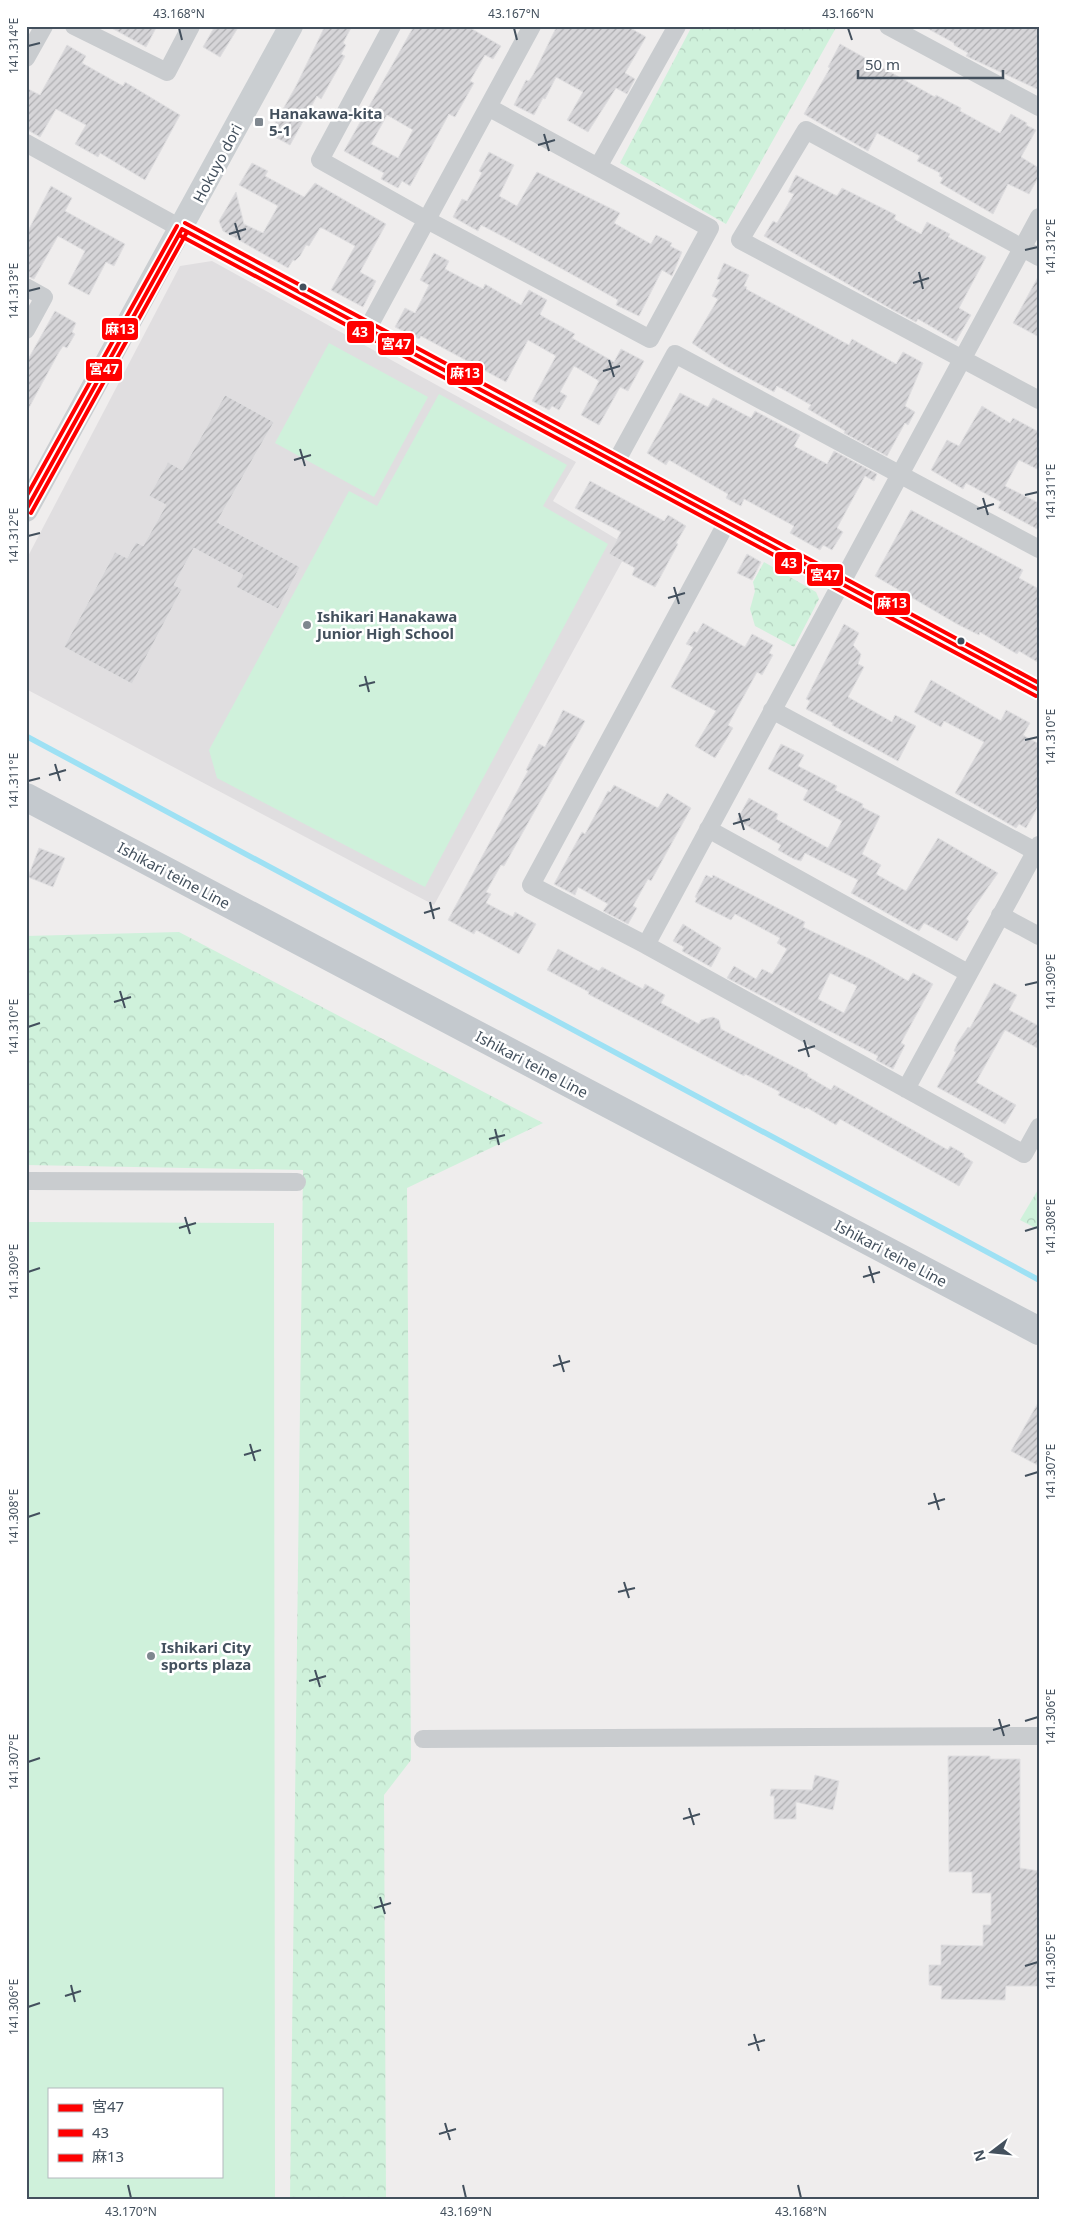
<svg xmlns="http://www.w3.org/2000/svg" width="1065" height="2225" viewBox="0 0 1065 2225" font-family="'Noto Sans','Noto Sans JP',sans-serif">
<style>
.education{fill:#e0dee0}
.grass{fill:#cff1db;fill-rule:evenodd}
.forest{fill:url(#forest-crowns)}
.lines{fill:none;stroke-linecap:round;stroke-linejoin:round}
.stream{stroke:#9ee1f4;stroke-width:5.5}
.building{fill:url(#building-hatch);stroke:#e0dfe1;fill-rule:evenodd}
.street{stroke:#c9cccf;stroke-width:18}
.secondary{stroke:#caced1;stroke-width:24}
.primary{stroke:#c4c9ce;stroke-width:28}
.bus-1-casing{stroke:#fff;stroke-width:8}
.bus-2-casing{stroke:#fff;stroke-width:8}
.bus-3-casing{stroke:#fff;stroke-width:8}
.bus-1{stroke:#f00;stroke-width:4}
.bus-2{stroke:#f00;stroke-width:4}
.bus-3{stroke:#f00;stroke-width:4}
.ticks{fill:none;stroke:#43505d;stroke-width:2}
.poi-dot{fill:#7f878f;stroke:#fff;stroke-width:2}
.bus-dot{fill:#43505d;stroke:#fff;stroke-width:2}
.labels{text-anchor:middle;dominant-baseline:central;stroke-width:5;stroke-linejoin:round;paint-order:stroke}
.poi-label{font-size:15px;font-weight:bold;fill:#43505d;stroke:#fff;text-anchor:start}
.street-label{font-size:15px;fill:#43505d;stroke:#fff}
.line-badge{stroke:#fff;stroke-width:2}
.badge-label{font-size:14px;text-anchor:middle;font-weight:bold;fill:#fff}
.neatline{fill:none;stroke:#43505d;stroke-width:2}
.ticks-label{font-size:12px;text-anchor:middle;fill:#43505d}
</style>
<defs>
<pattern id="forest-crowns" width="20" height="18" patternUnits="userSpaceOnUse" patternTransform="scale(1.25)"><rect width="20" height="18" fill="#cff1db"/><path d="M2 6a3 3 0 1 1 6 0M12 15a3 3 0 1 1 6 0" fill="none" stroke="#b3d0be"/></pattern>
<pattern id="building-hatch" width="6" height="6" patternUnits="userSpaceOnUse" patternTransform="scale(1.25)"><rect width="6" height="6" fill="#d6d5d8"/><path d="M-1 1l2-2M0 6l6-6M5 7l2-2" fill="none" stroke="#afafb2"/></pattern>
</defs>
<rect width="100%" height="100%" fill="#efeded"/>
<path class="education" d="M212 261 576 462 553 501 630 547 434 905 26 689V560L180 266Z"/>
<path class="grass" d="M329 343 428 397 374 497 275 443Z
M439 394 567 465 543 506 608 544 425 887 217 778 209 750 349 491 377 506Z
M26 1222 274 1223 275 2199H26ZM49 2089H221V2176H49Z"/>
<path class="forest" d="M692 26H837L726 224 620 163Z
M764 562 816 592 819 599 794 647 755 626 750 609 755 591 753 582Z
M179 932 543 1123 407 1188 411 1760 384 1795 386 2199H290L303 1170 26 1165V936Z
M1039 1188V1230L1020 1220Z"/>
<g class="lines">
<path class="stream" d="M26 736 1039 1280"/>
</g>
<path class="building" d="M108 26H157L146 47Z
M215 26H239L220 57 203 47Z
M325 26H352L343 43 346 45 341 54 345 56 321 99 317 96 290 145 269 134 296 86Z
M414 26H467L501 46 493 59 485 55 470 81 474 83 455 117 449 114 410 186 402 181 398 188 381 179 384 173 344 151ZM387 115 413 130 398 158 371 144Z
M557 26H627L646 37 625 73 635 79 627 94 616 88 588 132 567 120 583 92 556 77 545 99 543 98 534 115 514 105 526 80 529 81 533 75Z
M923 26H1039V90L966 56 968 53 954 45V43Z
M840 44 935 97 936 95 961 108 960 111 1000 133 1011 114 1027 123 1026 125 1036 130 1021 157 1039 168V176L1029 194 1008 184 993 214 940 183 943 178 939 176 940 173 917 161 920 156 877 133 868 151 804 114 830 68 828 67Z
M67 45 86 56 82 63 123 86 125 82 180 115 145 180 100 153 98 157 75 144 86 125 56 109 40 137 26 129V88L40 95Z
M489 152 514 165 499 196 517 206 537 172 620 213 614 223 651 244 656 235 672 243 670 246 682 252 672 276 662 270 639 316 616 305 618 300 519 245 481 225 478 231 453 217 462 199 467 201 482 173 479 171Z
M252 163 268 171 265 176 304 197 315 183 386 224 360 272 376 281 363 307 331 290 355 246 322 228H320L309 246 306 245 300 256 295 261 293 260 288 268 223 231 219 221 236 192 244 224 263 233 278 206 239 185Z
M796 175 837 196 842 188 896 215 894 219 921 234 927 222 950 234 948 237 986 257 959 308 971 315 956 341 918 319 916 322 893 310 764 236 773 221 777 223 794 194 788 192Z
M51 186 72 198 65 211 125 244 114 266 106 262 89 295 68 284 85 251 58 236 34 279 26 276V235Z
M434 253 449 261 445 269 483 289 485 284 521 305 529 290 547 300 540 314 542 316 575 334 572 338 614 362 621 349 644 361 628 391 620 387 599 425 581 415 599 381 574 366 560 392 567 396 559 410 552 406 549 410 532 401 556 356 528 340 506 382 421 336 419 339 395 327 405 308 415 313 429 285 420 280Z
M724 263 749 275 744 286 747 287 746 289 849 345 852 339 896 364 903 352 923 363 905 406 915 412 908 425 905 423 887 456 844 433 845 431 808 409 811 405 777 386 774 392 726 366 692 343 718 299 712 296 720 280 717 279Z
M1039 275V337L1013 323Z
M55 311 76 323 72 332 75 334 67 348 63 346 59 352 26 413V363Z
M680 393 708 407 713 398 751 418 755 411 800 435 794 446 827 464 834 451 877 474 874 481 865 476 837 528 843 532 832 550 823 545 820 550 790 533 794 526 744 499 741 506 726 498 728 494 669 460 666 465 647 453Z
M225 395 274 422 217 522 300 567 278 609 236 587 243 575 194 548 174 585 182 589 132 684 64 647 115 552 127 558 136 542 143 546 166 505 149 496 168 462 182 470Z
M982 406 1010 423 1013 418 1039 432V470L1019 460 1005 486 1039 503V530L998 508 1001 502 966 483 963 489 931 470 947 440 959 446Z
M590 481 664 521 668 515 686 526 676 543 678 544 655 587 632 575 635 568 609 554 621 532 575 508Z
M911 510 1023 570 1019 578 1039 589V663L1019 651 1017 654 980 632 979 635 957 624 875 576Z
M747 554 761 562 752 580 737 573Z
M703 623 745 647 752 634 773 645 769 653 773 655 762 675 757 672 728 725 733 728 715 758 695 746 716 711 671 687 693 647 686 644 694 631 697 633Z
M844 624 859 633 853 645 861 654 858 664 864 667 848 697 892 722 895 715 916 726 898 761 832 725 833 723 806 709 810 701 806 699Z
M931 680 1001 721 1006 710 1030 723 1023 735 1039 744V805L1026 828 1019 824 1016 828 955 793 984 742 944 721 941 727 914 712Z
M563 710 585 721 504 866 501 865 486 892 491 894 486 903 513 917 515 912 536 924 519 954 476 930 474 934 448 920 528 771 526 770 539 744 545 747Z
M781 744 804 755 798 766 837 786 835 790 863 804 862 807 880 816 862 854 881 865 876 874 906 891 938 838 998 873 966 919 969 921 957 941 924 923 919 931 851 893 858 880 805 853 801 861 794 859 778 850 781 845 737 820 749 798 778 814 776 819 828 848 842 821 803 800 808 790 768 769Z
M614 785 658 808 667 793 691 808 651 881 648 879 633 906 637 908 628 924 603 911 608 904 578 887 575 895 554 884 582 832 585 834 608 791 610 792Z
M39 848 65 858 53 887 28 877Z
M706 875 712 878 713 875 805 922 803 927 872 960 908 981 913 973 933 984 901 1043 905 1045 893 1069 876 1060 878 1056 727 978 734 966 756 979 762 969 772 974 787 949 777 943 780 938 735 914 731 920 695 902 697 898 695 897ZM830 973 857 986 844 1013 818 999Z
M683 924 721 948 711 967 682 951 684 947 673 941Z
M558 949 599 971 602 967 643 989 645 984 665 995 661 1003 699 1024 701 1020 713 1017 719 1020 721 1029 808 1074 807 1076 831 1090 834 1085 948 1150 950 1146 964 1154 963 1156 973 1162 959 1186 840 1119 836 1125 806 1107 805 1109 778 1095 780 1092 745 1074 744 1076 588 994 589 992 547 970Z
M994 983 1017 995 1009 1010 1039 1026V1049L1005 1030 976 1082 1016 1105 1005 1124 937 1087 956 1052 954 1051 958 1042 968 1027 970 1028Z
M1039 1401V1466L1011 1451Z
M948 1756H990V1759H1020V1868L1039 1871V1986H1006L1005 2000 941 1999 942 1986 929 1985V1965H941V1945L983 1946V1925H991V1893H972V1872H949Z
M815 1775 839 1781 833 1810 796 1802V1819H774V1796H770L771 1789 812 1790Z"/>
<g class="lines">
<path class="street" d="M74 26 167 72 191 26
M392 26 320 160 427 220 650 339 710 228 488 107
M888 26 1039 107
M26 58 44 26
M26 143 182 229 1039 690
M598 167 677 26
M1039 257 806 130 740 240 1039 400
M26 287 44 297 26 330
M368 328 532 26
M616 462 675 354 1039 549
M727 522 531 885 646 945 1024 1154 1039 1127
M772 710 1035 851
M708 829 968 973
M1000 915 1039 936
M646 945 1039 217
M906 1089 1039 845
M26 1181 297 1182
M423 1739 1039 1736"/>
<path class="secondary" d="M26 510 291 26"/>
<path class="primary" d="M26 797 1039 1331"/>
<g class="bus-1-casing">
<path id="bus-1" d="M182 229 1039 690
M26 510 182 229"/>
</g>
<g class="bus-2-casing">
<path id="bus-2" d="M179 235 1036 696
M31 513 187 232"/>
</g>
<g class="bus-3-casing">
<path id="bus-3" d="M185 223 1039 683
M26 497 177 226"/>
</g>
<use href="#bus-1" class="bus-1"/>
<use href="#bus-2" class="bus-2"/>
<use href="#bus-3" class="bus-3"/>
</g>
<path class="ticks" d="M179 28 182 40M514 28 517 40M848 28 852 40M28 46 40 43M544 134 549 151M538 145 555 140M235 223 240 240M229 234 246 229M1025 250 1038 247M919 272 923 289M913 283 929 278M28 291 40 288M609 360 614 377M603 371 620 366M300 449 305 466M294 460 311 455M1025 495 1038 492M983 498 988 515M977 509 994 504M28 536 40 533M674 587 679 604M668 598 685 593M365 676 369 692M359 686 375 682M1025 740 1038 737M55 764 60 781M49 775 66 770M28 781 40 778M739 813 744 830M733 824 750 819M430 902 434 919M424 913 440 908M1025 985 1038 982M120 991 125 1008M114 1002 131 997M28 1027 40 1023M804 1040 809 1057M798 1051 815 1046M495 1129 499 1145M489 1139 505 1135M185 1217 190 1234M179 1228 196 1223M1025 1231 1038 1227M869 1266 874 1283M28 1272 40 1268M863 1277 880 1272M559 1355 564 1372M553 1366 570 1361M250 1444 255 1461M244 1455 261 1450M1025 1476 1038 1472M934 1493 939 1510M928 1504 945 1499M28 1517 40 1513M624 1582 629 1598M618 1592 635 1588M315 1670 320 1687M309 1681 326 1676M999 1719 1004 1736M1025 1721 1038 1717M993 1730 1010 1725M28 1762 40 1758M689 1808 694 1825M683 1819 700 1814M380 1897 385 1914M374 1908 391 1903M1025 1966 1038 1962M71 1985 75 2002M65 1996 81 1991M28 2007 40 2003M754 2034 759 2051M748 2045 765 2040M445 2123 450 2140M439 2134 456 2129M128 2185 131 2198M463 2185 466 2198M798 2185 801 2198"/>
<g class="poi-dot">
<rect x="254" y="117" width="10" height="10" rx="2.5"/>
<circle cx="307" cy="625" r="5"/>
<circle cx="151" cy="1656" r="5"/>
</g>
<g class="bus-dot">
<circle cx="303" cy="287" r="4.5"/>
<circle cx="961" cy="641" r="4.5"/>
</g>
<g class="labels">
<g class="poi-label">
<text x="269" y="113">Hanakawa-kita<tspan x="269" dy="17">5-1</tspan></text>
<text x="317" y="616">Ishikari Hanakawa<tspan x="317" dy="17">Junior High School</tspan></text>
<text x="161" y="1647">Ishikari City<tspan x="161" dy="17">sports plaza</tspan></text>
</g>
<g class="street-label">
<text transform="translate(217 163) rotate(-62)">Hokuyo dori</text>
<text transform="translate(174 875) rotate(28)">Ishikari teine Line</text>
<text transform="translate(532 1064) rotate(28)">Ishikari teine Line</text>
<text transform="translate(891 1253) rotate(28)">Ishikari teine Line</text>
</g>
</g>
<g class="line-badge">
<rect x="101" y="317" width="38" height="24" rx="5" fill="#f00"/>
<rect x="346" y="320" width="29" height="24" rx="5" fill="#f00"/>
<rect x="377" y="332" width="38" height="24" rx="5" fill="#f00"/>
<rect x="85" y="358" width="38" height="24" rx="5" fill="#f00"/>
<rect x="446" y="362" width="38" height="24" rx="5" fill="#f00"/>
<rect x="774" y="551" width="29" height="24" rx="5" fill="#f00"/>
<rect x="806" y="563" width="38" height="24" rx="5" fill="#f00"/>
<rect x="873" y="592" width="38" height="24" rx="5" fill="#f00"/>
</g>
<g class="badge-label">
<text x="120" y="334">麻13</text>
<text x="360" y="337">43</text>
<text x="396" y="349">宮47</text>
<text x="104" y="374">宮47</text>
<text x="465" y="378">麻13</text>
<text x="789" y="568">43</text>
<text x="825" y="580">宮47</text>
<text x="892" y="608">麻13</text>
</g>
<rect width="1065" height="2225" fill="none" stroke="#ffffff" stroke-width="55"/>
<rect x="48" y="2088" width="175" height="90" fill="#ffffff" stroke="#b4b9be"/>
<rect x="58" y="2104" width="25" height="8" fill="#ff0000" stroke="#b4b9be"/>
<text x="92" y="2112" font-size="15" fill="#43505d">宮47</text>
<rect x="58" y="2129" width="25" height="8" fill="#ff0000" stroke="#b4b9be"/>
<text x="92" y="2138" font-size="15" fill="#43505d">43</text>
<rect x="58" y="2154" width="25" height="8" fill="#ff0000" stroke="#b4b9be"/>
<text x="92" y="2162" font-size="15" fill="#43505d">麻13</text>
<g transform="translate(992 2152) rotate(254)" stroke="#ffffff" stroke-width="4" paint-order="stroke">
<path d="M0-4L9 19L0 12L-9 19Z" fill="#43505d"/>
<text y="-8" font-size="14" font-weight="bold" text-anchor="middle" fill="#43505d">N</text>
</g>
<path d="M858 70v8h145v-8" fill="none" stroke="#43505d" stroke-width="2.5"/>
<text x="865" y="70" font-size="15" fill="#43505d" stroke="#ffffff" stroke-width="4" paint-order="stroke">50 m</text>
<rect x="28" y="28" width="1010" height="2170" class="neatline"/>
<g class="ticks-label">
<text x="179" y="18">43.168°N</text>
<text x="514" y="18">43.167°N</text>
<text x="848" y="18">43.166°N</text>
<text transform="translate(14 46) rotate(-90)" y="4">141.314°E</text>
<text transform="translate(1051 247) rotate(-90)" y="4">141.312°E</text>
<text transform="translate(14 291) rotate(-90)" y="4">141.313°E</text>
<text transform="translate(1051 492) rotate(-90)" y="4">141.311°E</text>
<text transform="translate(14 536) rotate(-90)" y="4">141.312°E</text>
<text transform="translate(1051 737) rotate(-90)" y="4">141.310°E</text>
<text transform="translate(14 781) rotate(-90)" y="4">141.311°E</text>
<text transform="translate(1051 982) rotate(-90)" y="4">141.309°E</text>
<text transform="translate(14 1027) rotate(-90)" y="4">141.310°E</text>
<text transform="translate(1051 1227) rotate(-90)" y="4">141.308°E</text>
<text transform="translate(14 1272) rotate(-90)" y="4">141.309°E</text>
<text transform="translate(1051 1472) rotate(-90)" y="4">141.307°E</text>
<text transform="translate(14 1517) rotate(-90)" y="4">141.308°E</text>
<text transform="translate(1051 1717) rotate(-90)" y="4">141.306°E</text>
<text transform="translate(14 1762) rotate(-90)" y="4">141.307°E</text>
<text transform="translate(1051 1962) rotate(-90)" y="4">141.305°E</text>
<text transform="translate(14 2007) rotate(-90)" y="4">141.306°E</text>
<text x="131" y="2216">43.170°N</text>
<text x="466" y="2216">43.169°N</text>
<text x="801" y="2216">43.168°N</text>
</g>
</svg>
